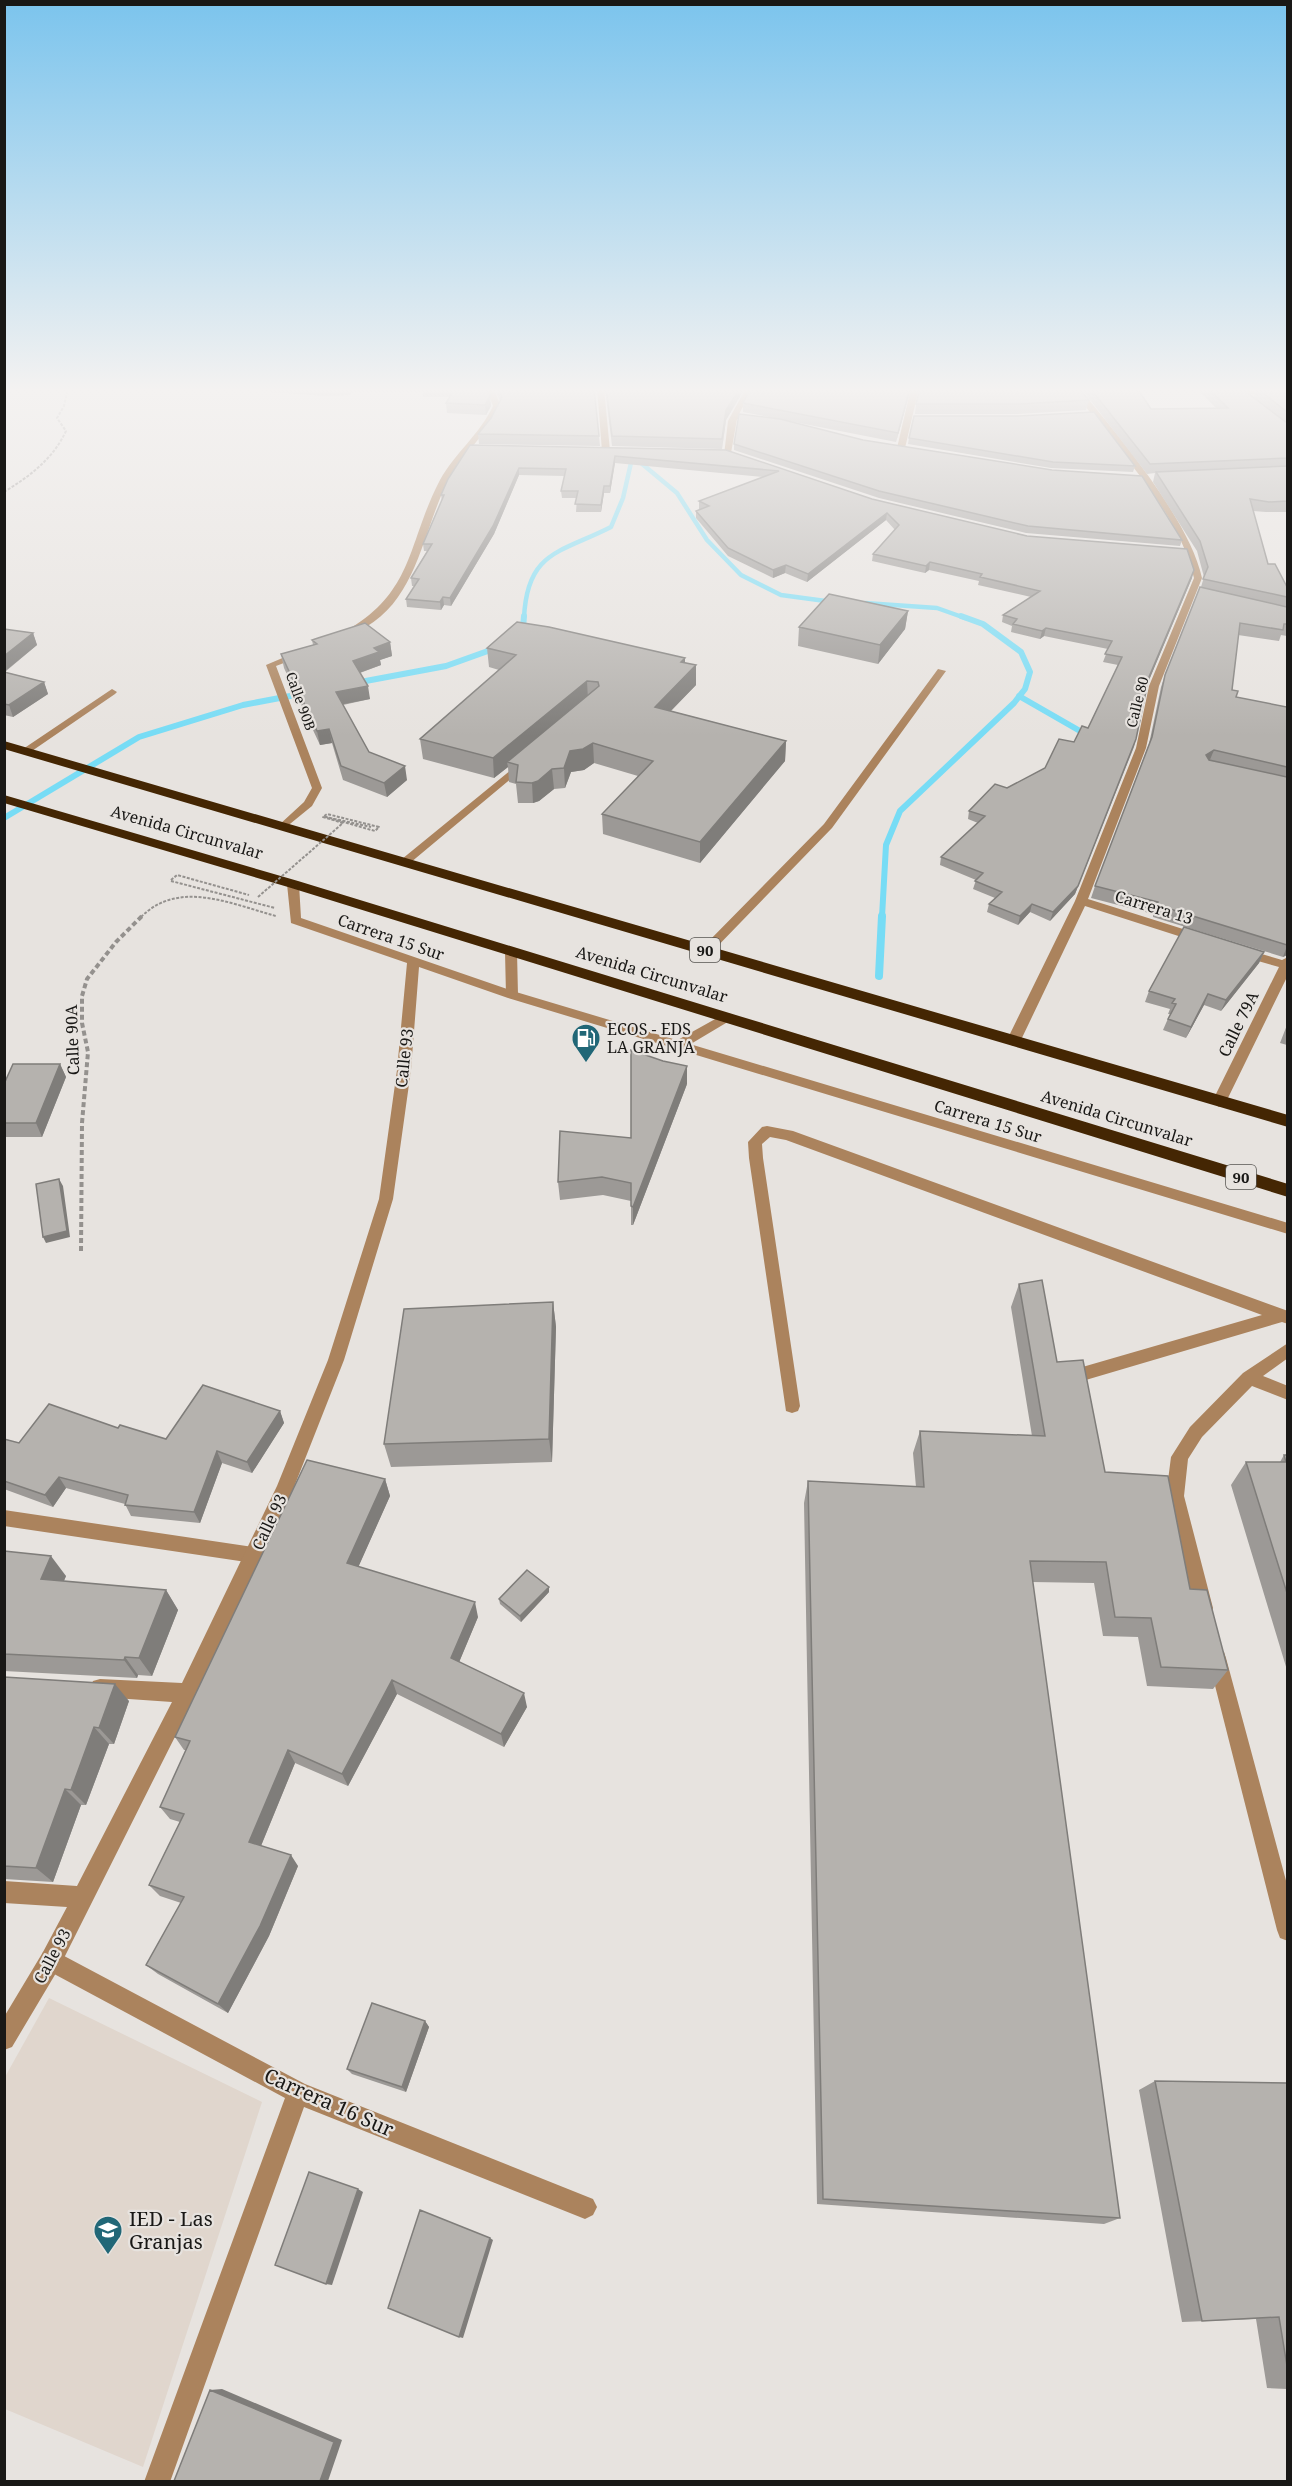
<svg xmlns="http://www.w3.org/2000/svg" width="1292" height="2486" viewBox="0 0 1292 2486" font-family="'Noto Serif',serif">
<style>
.built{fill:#e0d6cd}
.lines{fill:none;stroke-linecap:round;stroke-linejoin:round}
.stream-far2{stroke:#77dcf5;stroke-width:4.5}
.stream-far1{stroke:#77dcf5;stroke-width:6}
.stream{stroke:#77dcf5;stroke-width:8}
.path-far1{stroke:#94918e;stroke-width:2;stroke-dasharray:3 1.5;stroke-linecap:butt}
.path{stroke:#94918e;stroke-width:4;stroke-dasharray:5 3;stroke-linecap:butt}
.lane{fill:#ab835d;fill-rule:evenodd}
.street{fill:#ab835d;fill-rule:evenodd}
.highway{fill:#442603;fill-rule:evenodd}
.path-bridge{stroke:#94918e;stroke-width:2;stroke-dasharray:3 1.5;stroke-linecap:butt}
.wall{fill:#9c9996;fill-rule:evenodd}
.shaded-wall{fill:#7f7d7a}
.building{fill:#b5b2ae;stroke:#7f7d7a;stroke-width:1.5}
.labels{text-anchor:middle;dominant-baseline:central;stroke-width:4.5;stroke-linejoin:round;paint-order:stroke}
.far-street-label{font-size:14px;fill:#191816;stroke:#e7e3df}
.shield{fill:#e7e3df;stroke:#575552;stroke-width:1.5}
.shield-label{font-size:15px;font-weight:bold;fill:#191816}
.street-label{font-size:16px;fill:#191816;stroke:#e7e3df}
.poi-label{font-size:16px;fill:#191816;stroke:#e7e3df;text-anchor:start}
.near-street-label{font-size:20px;fill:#191816;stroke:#e7e3df}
.near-poi-label{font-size:20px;fill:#191816;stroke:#e7e3df;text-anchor:start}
</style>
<rect width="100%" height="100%" fill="#e7e3df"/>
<path class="built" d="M49 1998 262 2102 143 2467 5 2409V2077Z"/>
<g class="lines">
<path class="stream-far2" d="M635 458 677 493 707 540 741 575 781 595 833 602
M865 603 937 608 965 618
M524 618C527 551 560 553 611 527L623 498 633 454"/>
<path class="stream-far1" d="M519 632 523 628 524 616
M355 683 446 666 499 647
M1019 696 1080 731 1091 734
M4 818 139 737 243 705 306 693
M882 917 886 845 900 811 1014 703 1025 689 1030 672 1021 652 983 624 961 616"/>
<path class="stream" d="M879 976 882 916"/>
<path class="path-far1" d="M4 492C30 476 53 459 66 431L57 418 64 406 68 388
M171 880 177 875 249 895
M171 881 275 908
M141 917C179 879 231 904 276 916"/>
<path class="path" d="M81 1251 82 1123 88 1052 82 1023V996L87 979 116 942 142 916"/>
<path class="lane" d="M938 669 946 671 832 828 710 954H702V948L824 824Z
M112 689 117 692 115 694 29 753 20 751Z
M522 761 527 764 526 766 410 863H402V859Z
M511 948 517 952 518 995 512 999 506 995 505 952Z
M726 1013 731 1014 732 1017 731 1020 684 1048H674L672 1045 674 1042Z
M767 1126 793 1131 1288 1311V1324L1282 1322 1079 1382 1073 1380 1071 1375 1073 1370 1079 1368 1262 1315 786 1140 770 1137 762 1144 763 1158 800 1406 798 1411 792 1413 786 1411 749 1158 748 1142 762 1127Z
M1288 1343V1358L1263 1376 1288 1386V1400L1252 1386 1202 1437 1188 1459 1184 1496 1213 1608 1211 1614 1204 1617 1197 1614 1195 1608 1166 1496 1171 1457 1190 1427 1243 1373Z
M4 1510 253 1547 259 1549 262 1555 259 1561 253 1563 4 1526Z
M1217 1649 1224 1652 1226 1658 1288 1888V1941L1280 1938 1277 1930 1208 1658 1210 1652Z
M51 1949 305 2084 593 2199 597 2207 593 2215 585 2219 304 2107 170 2482H144L285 2098 43 1968 40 1960 43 1952Z"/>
<path class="street" d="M486 388H493L501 406C487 434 462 454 448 481 423 529 418 597 366 627 360 631 354 636 346 635V631C415 591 407 543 440 480 455 453 480 434 493 406Z
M597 388H604L610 451 606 453 602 451Z
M746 388H753L739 414 763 419 759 421 737 419 731 453 724 455 728 421Z
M911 388H919L905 448 901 450 897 448Z
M1072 388H1079C1118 435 1189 519 1202 578L1159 686 1146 748 1088 899 1202 935 1204 938 1198 942 1194 941 1085 906 1020 1042 1013 1046 1006 1042 1075 901 1136 748 1149 686 1194 578C1179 510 1111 444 1072 388Z
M1241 391H1288V395L1239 394Z
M299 651 304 654 302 656 276 666 322 788 312 806 285 828 279 825 304 802 312 788 266 665Z
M293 881 299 884 301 918 516 992 1288 1223V1234L508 998 419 967 411 1070 393 1199 344 1360 294 1487 208 1671 59 1968 12 2047 4 2050V2017L43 1952 67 1907 4 1903V1881L77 1886 172 1702 100 1697 93 1695 90 1688 93 1681 100 1679 182 1683 277 1486 328 1360 379 1199 397 1070 407 963 291 923 287 884Z
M1241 948 1282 960 1288 957V975L1226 1102 1219 1107 1212 1102 1279 967 1237 955 1235 952Z"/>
<path class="highway" d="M4 741 1288 1115V1127L4 749Z
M4 795 298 881 1288 1184V1197L288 887 4 803Z"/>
<path class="path-bridge" d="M343 823 323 817 327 814 379 827 375 831 326 817 371 827
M258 897 343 823"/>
</g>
<path class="wall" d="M234 388H487L491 406 486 415 447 413 446 403 450 397H423V392H352L350 395 325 396 271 392V391Z
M494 388H594L600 446 479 444 478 434 491 418 500 401Z
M605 388H745L726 420 722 449 612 446Z
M911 388 896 442 789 421 1182 540 1180 546 1026 533 879 498 734 450V444L774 418 743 412V403Z
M1081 388H1137L1151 409 1216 408 1196 388H1287V512H1266L1253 511 1268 564 1287 597V636L1281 635 1279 641 1238 635 1232 690 1236 697 1287 707V955L1283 957 1153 917V914L1091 898 1095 886 1149 744 1161 687 1165 675 1201 587 1204 577 1197 551 1153 482 1155 473 1147 474ZM1243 389H1256L1254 397Z
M1089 400 1086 410 1017 414H915L916 404Z
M909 438 1135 466 1133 472 1051 468 908 444Z
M470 445 726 450 872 499 1192 578 1148 682 1134 747 1075 894 1050 921 1030 912 1018 925 987 912 989 904 995 898 973 889 976 880 940 865 941 857 978 823 968 819 969 811 1007 788 1045 768 1074 742 1088 728 1118 665 1103 662 1108 649 1044 636 1040 639 1011 632 1012 626 1002 622 1003 615 1031 597 978 585 979 581 929 570 925 573 872 561 873 554 895 530 886 520 807 582 785 573 773 578 728 556 696 518V511L700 509H699V501L763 477 615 463 610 493H604L601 512H576L577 498H562L561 491 565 476 519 475 494 534 451 606 444 605 441 610 407 607 406 599 415 586H412L411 578 427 551H424L423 544 442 501 441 495Z
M908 611 905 629 878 664 798 646 799 627Z
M4 629 33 633 37 645 5 672 44 682 48 694 13 717 4 715Z
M312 640 390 642 392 656 380 660 381 665 360 673 370 699 343 705 369 752 407 780 387 797 343 780 332 743 320 745 284 668 281 654 313 645Z
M487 648 685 663 696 665V685L671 711 786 741 785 761 700 863 603 834 602 814 638 776 594 763 584 770 571 772 565 788 554 789 539 801 533 803H518L516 784 509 782 508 767 494 778 423 759 420 739 499 670 489 667Z
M1264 952 1259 963 1221 1011 1204 1005 1186 1038 1163 1030 1170 1014H1168L1170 1009 1145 1002 1149 991Z
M1287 1025V1045L1280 1043Z
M60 1064 66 1077 42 1137H4V1084Z
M687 1084 633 1225H631V1201L603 1195 560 1200 558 1182 631 1138Z
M1019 1284 1057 1362 1105 1472 1190 1589 1228 1670 1213 1689 1147 1686 1138 1637 1103 1636 1094 1583 1032 1582 1120 2218 1104 2224 817 2204 804 1503 808 1481 916 1487 913 1453 920 1431 1032 1436 1011 1307Z
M553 1302 556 1327 552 1462 391 1467 384 1444Z
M280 1411 284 1423 252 1473 222 1463 200 1523 131 1516 125 1504 66 1488 53 1507 4 1489V1439L19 1443 118 1428 166 1439Z
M1284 1455H1287V1670L1231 1485 1246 1462H1280Z
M385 1479 390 1496 358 1567 478 1617 459 1662 527 1707 504 1747 397 1694 348 1786 295 1763 261 1846 298 1866 269 1936 228 2013 158 1974 146 1965 181 1903 160 1896 149 1885 180 1822 170 1819 160 1807 186 1750H184L175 1737Z
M4 1551 66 1576 64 1581 166 1590 178 1610 152 1676 138 1675 137 1678 4 1671Z
M549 1592 521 1622 500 1604 499 1599Z
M4 1677 129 1701 114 1744H109L86 1805H81L53 1882 4 1879Z
M425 2021 429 2027 406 2092 352 2074 347 2069Z
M1155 2081 1287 2083V2389L1267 2388 1256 2319 1182 2322 1139 2090Z"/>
<path class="shaded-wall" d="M740 388H745L726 420 722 449 726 410Z
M910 388H911L896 442 898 433Z
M490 396 491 406 486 415 485 405Z
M615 456V463L610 493V486Z
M519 468V475L494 534 451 606 450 598Z
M604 486V493L601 512V505Z
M887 513 886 520 807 582 808 574Z
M930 562 929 570 925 573 926 566Z
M786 565 785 573 773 578V570Z
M1194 570 1192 578 1147 685 1149 677Z
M443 597 444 605 441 610 440 602Z
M908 611 905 629 878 664 880 645Z
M1046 628 1044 636 1040 639 1042 631Z
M33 633 37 645 4 672V656Z
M390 642 392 656 380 660 381 665 356 674 353 661 374 648Z
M685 658V677L696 665V685L655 727V707L681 662Z
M587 681 588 700 507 762 508 767 494 778 493 758Z
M44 682 48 694 13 717 9 705Z
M368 686 370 699 339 705 336 692Z
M329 729 332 743 320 745 317 731Z
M1136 739 1075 894 1050 921 1053 912Z
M786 741 785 761 700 863V842Z
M593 743 594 763 584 770 571 772 565 788 564 768 570 751Z
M1214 750 1209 762 1206 755Z
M405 766 407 780 387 797 384 783Z
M552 769 554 789 539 801 533 803 532 783Z
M1032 904 1030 912 1018 925 1020 916Z
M1287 946V955L1283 957Z
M1264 952 1259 963 1221 1011 1226 1000Z
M1208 994 1204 1005 1186 1038 1191 1027Z
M60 1064 66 1077 42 1137 36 1123Z
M687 1066V1084L633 1225V1207Z
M59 1179 63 1186 70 1237 46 1243 43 1237Z
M553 1302 556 1327 552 1462 549 1439Z
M280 1411 284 1423 252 1473 247 1462Z
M217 1451 222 1463 200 1523 194 1512Z
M59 1477 66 1488 53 1507 45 1495Z
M385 1479 390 1496 353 1579 347 1563Z
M51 1556 66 1576 56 1598 41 1579Z
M549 1587V1592L521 1622 520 1616Z
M166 1590 178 1610 152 1676 139 1658Z
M475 1602 478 1617 455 1672 451 1658Z
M125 1657 138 1675 137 1678 124 1660Z
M392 1680 397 1694 348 1786 342 1774Z
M115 1684 129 1701 114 1744 99 1728Z
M524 1693 527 1707 504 1747 501 1734Z
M94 1727 109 1744 86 1805 71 1790Z
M288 1750 295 1763 258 1853 249 1842Z
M65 1789 81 1805 53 1882 36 1868Z
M291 1855 298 1866 269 1936 228 2013 218 2004Z
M425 2021 429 2027 406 2092 402 2087Z
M358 2189 363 2192 332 2285 326 2284Z
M490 2238 493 2240 463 2338 459 2337Z
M222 2389 342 2440 328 2481H320L210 2390Z"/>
<path class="building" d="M455 388H487L490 396 485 405 446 403Z
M498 388H594L599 436 478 434 491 418 502 397Z
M606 388H740L726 410 722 439 612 436Z
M751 388H910L898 433 743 403Z
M920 388H1078L1089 400 1019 404H916Z
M1090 388H1137L1151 409 1228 408 1208 388H1241L1287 423V458L1150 464Z
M1257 388H1287V412Z
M1094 412 1135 466 1053 462 909 438 914 416H1018Z
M739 414 780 419 863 440 1052 470 1142 476 1182 540 1028 526 879 491 734 444Z
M470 445 726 450 872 499 1027 536 1187 549 1194 570 1149 677 1136 739 1078 886 1053 912 1032 904 1020 916 989 904 1002 892 975 881 983 873 941 857 985 816 969 811 995 784 1007 788 1045 768 1059 739 1074 742 1082 726 1088 728 1122 657 1105 654 1112 641 1046 628 1042 631 1013 624 1017 619 1003 615 1040 591 980 577 982 574 930 562 926 566 873 554 899 525 887 513 808 574 786 565 773 570 728 548 696 511 709 506 699 501 779 471 615 456 610 486H604L601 505 575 504 578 491H561L566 469 519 468 493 526 450 598 443 597 440 602 406 599 419 579 411 578 432 544H423L444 495H441L448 479Z
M1287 466V501L1269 502 1250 499 1268 564H1275L1287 587V597L1203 579 1208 567 1200 541 1156 472Z
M1200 587 1287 607V624H1284L1283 630 1240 623 1232 690 1238 691 1236 697 1287 707V767L1214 750 1206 755 1209 760 1287 777V945L1157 905 1158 902 1095 886 1152 737 1165 675Z
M829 594 908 611 880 645 799 627Z
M517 622 549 627 685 658 681 662 696 665 655 707 786 741 700 842 602 814 653 761 593 743 583 749 570 751 564 768 552 769 538 781 532 783 516 782 518 765 507 762 599 686 598 682 587 681 493 758 420 739 516 655 487 648Z
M365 623 390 642 374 648 379 652 353 661 368 686 336 692 369 752 405 766 384 783 341 766 329 729 317 731 281 654 317 644 312 640 318 638Z
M4 629 33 633 4 656Z
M4 672 44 682 9 705 4 704Z
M1184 927 1264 952 1226 1000 1208 994 1191 1027 1168 1019 1176 1004 1172 1003 1175 999 1149 991Z
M631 1050 663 1061 687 1066 633 1207 631 1206V1183L602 1177 558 1182 560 1131 631 1138Z
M13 1064H60L36 1123H4V1084Z
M59 1179 67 1231 43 1237 36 1184Z
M1042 1280 1057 1362 1083 1360 1105 1472 1168 1476 1190 1589 1207 1590 1228 1670 1161 1667 1151 1618 1115 1617 1106 1562 1030 1561 1120 2218 823 2199 808 1481 924 1487 920 1431 1045 1436 1019 1284Z
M553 1302 549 1439 384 1444 404 1309Z
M203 1385 280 1411 247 1462 217 1451 194 1512 125 1505 128 1495 59 1477 45 1495 4 1481V1439L19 1443 49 1404 118 1428 120 1425 166 1439Z
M1284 1455H1287V1593L1246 1462H1286Z
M307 1460 385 1479 347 1563 475 1602 451 1658 524 1693 501 1734 392 1680 342 1774 288 1750 249 1842 291 1855 260 1926 218 2004 146 1965 184 1897 149 1885 184 1814 160 1807 190 1741 175 1737Z
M4 1551 51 1556 41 1579 166 1590 139 1658 125 1657 124 1660 4 1654Z
M527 1570 549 1587 520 1616 499 1599Z
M4 1677 115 1684 99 1728 94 1727 71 1790 65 1789 36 1868 4 1866Z
M372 2003 425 2021 402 2087 347 2069Z
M1155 2081 1287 2083V2366L1279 2317 1202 2321Z
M309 2172 358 2189 326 2284 275 2265Z
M420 2210 490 2238 459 2337 388 2308Z
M210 2390 334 2442 320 2481H174Z"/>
<linearGradient id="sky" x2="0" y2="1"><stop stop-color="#7bc4ed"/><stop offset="0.53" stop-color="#f4f2f1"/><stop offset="1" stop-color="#f4f2f1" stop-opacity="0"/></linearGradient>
<rect width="1292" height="736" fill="url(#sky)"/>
<defs>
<g id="fuel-pin" transform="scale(1.5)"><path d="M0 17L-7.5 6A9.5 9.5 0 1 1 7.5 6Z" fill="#216777" stroke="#e7e3df"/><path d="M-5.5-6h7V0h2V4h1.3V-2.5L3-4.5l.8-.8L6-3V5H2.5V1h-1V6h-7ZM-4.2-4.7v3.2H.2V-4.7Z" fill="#fff"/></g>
<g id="school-pin" transform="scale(1.5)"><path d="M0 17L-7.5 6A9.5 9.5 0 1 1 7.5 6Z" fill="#216777" stroke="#e7e3df"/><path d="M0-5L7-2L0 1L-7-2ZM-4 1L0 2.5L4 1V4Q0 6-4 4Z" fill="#fff"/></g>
</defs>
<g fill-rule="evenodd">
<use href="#fuel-pin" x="586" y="1038"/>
<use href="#school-pin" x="108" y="2230"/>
</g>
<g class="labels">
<g class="far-street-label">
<text transform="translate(301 701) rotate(70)">Calle 90B</text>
<text transform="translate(1137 702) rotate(-76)">Calle 80</text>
</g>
<g class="shield">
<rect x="690" y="938" width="30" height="24" rx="4.5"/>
<rect x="1226" y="1165" width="30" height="24" rx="4.5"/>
</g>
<g class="shield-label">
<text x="705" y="950">90</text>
<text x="1241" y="1177">90</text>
</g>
<g class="street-label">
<text transform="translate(187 832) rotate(16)">Avenida Circunvalar</text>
<text transform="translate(1154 907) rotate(17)">Carrera 13</text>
<text transform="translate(391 937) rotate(19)">Carrera 15 Sur</text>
<text transform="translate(652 974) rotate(17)">Avenida Circunvalar</text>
<text transform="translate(1238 1024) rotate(-64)">Calle 79A</text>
<text transform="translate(72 1040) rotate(-92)">Calle 90A</text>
<text transform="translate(404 1058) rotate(-84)">Calle 93</text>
<text transform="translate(1117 1118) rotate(17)">Avenida Circunvalar</text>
<text transform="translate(988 1121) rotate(17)">Carrera 15 Sur</text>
<text transform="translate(269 1522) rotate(-65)">Calle 93</text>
<text transform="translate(52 1956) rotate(-62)">Calle 93</text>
</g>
<g class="poi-label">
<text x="607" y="1029">ECOS - EDS<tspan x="607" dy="18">LA GRANJA</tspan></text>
</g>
<g class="near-street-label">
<text transform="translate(329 2102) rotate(24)">Carrera 16 Sur</text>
</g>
<g class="near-poi-label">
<text x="129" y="2218">IED - Las<tspan x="129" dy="23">Granjas</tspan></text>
</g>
</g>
<rect width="1292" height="2486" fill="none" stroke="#191816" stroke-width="12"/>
</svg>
